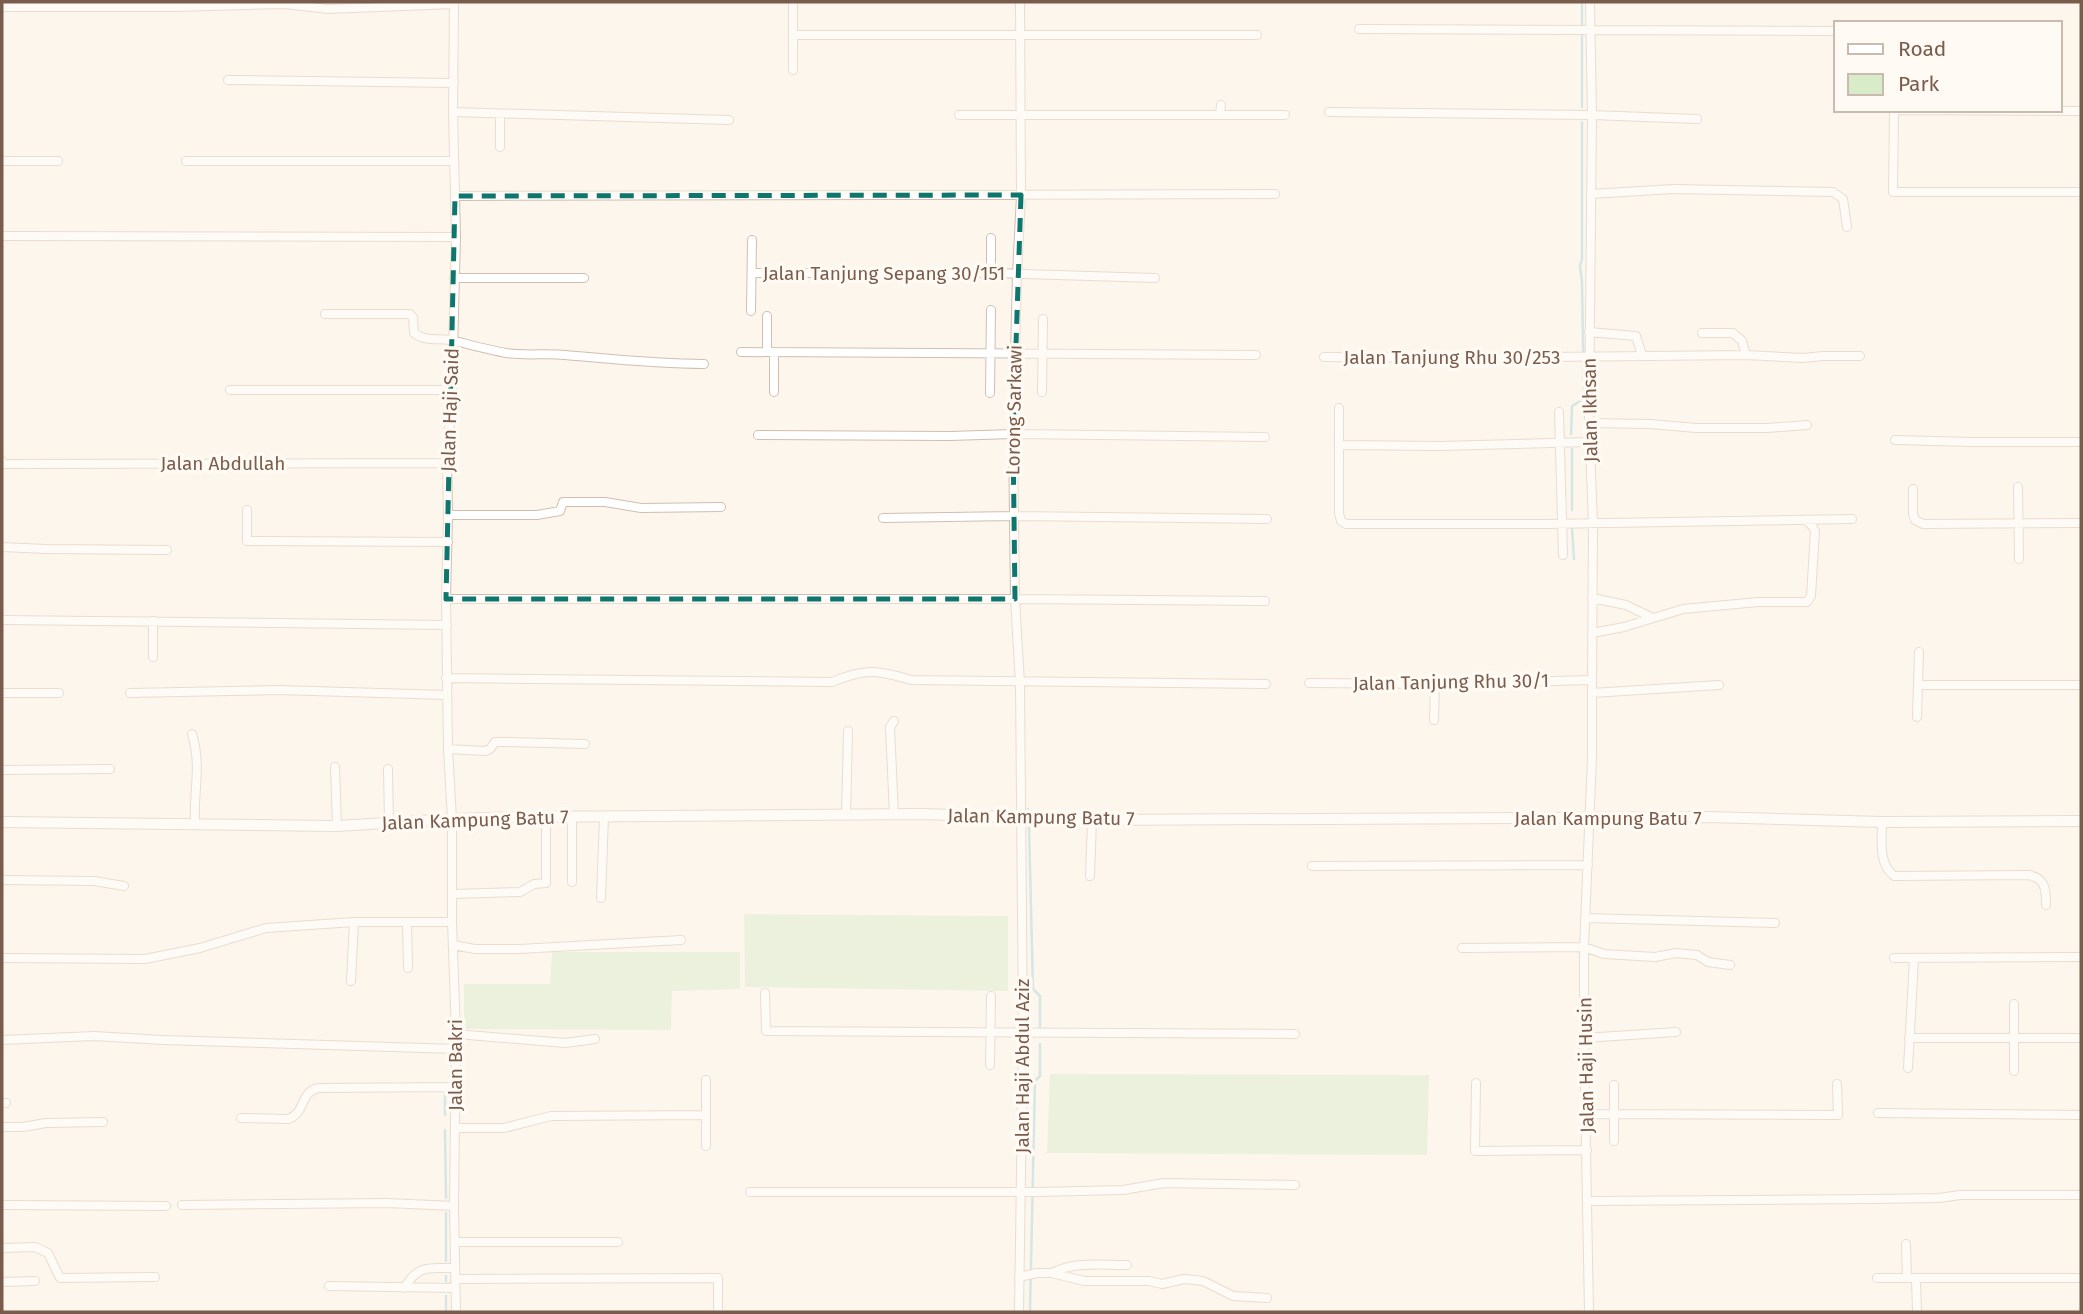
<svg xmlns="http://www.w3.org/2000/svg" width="2083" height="1314" viewBox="0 0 2083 1314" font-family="'Fira Sans',sans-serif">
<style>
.green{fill:#d8ecc9}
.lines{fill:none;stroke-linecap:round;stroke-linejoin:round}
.stream{stroke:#a5d3da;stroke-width:2.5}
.minor-casing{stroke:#d1beb0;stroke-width:10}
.tertiary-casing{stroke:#d1beb0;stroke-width:12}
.minor{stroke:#fff;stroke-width:8}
.tertiary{stroke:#fff;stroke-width:10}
.marked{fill:none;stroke:#0f766e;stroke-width:5;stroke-dasharray:14 9;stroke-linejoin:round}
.labels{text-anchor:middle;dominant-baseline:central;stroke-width:7;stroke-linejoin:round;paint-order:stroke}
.street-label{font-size:19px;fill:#7a5c4d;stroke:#fffaf3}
</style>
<rect width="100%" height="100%" fill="#fdf6ec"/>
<path class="green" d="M744 914 1008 916V991L745 987Z
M552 952H740V989L672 991 671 1030 464 1029V984H550Z
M1050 1074 1429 1075 1427 1155 1047 1153Z"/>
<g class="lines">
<path class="stream" d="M1582 2V26
M1582 33V107
M1571 434 1572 406 1584 399 1582 282 1580 266 1582 259V122
M1572 510V449
M1572 528 1574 559
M1028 809V811
M1029 827 1033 989 1040 996V1029
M445 1094V1115
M445 1130 446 1198
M446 1213V1261
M446 1276V1281
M446 1296V1312
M1030 1312 1035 1081 1040 1076V1044"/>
<g class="minor-casing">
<path id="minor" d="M454 2 453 112 456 237 452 390 447 463 448 515 446 599 448 749 452 819V922L456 1034 454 1206 456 1312
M793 2V70
M2 7H175L285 4 328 9 454 4
M1359 29 1836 31
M793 35H1257
M228 80 454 83
M1894 110 1893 192H2081
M1894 110 2081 111
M453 112 729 120
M1329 112 1592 115 1697 119
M500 114V147
M959 115H1285
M1220 115 1221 105
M2 161H58
M186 161H454
M1591 194 1673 189 1833 192 1843 199 1847 227
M455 196 1275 194
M2 236 456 237
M752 273H991L1155 278
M991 273V238
M454 278H584
M751 311 752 240
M325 314H410L413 318 414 333C427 343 440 337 455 341 471 345 489 350 506 353 526 356 546 353 565 355 612 359 657 364 704 364
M767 316V352
M1589 332 1636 336 1642 355
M1702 333H1733L1742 341 1746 355 1803 358 1823 356H1860
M741 352 1256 355
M774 352V392
M1324 357 1441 358 1746 355
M230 390H452
M1042 392 1043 319
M990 393 991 310
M1339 408V513L1341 521 1346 524H1545L1852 519
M1559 412 1563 555
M1589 423 1650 424 1696 428H1767L1807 425
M758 435 950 436 1013 434 1265 437
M1895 440 1972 442H2081
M1340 445 1440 446 1589 442
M2 461V464L447 463
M2018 487 2019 559
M1913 489V514L1915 520 1923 524 2081 523
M247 510V541L448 542
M448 515H537L560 511 563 502H605L641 508 721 507
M883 518 1014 516 1267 519
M2 547 46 549 167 550
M1592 598 1626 605 1653 618
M446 599H1015L1265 601
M2 620 447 625
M1592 633 1624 627 1683 609 1758 602H1807L1811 596 1815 531 1812 526 1806 520
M153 657V621
M446 678 832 682C865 668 878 670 911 680L1266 684
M1309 683 1435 684 1592 680
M1918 685H2081
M2 693H59
M130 693 279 690 447 695
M1592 693 1719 685
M1917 717 1919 652
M1434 720 1435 684
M894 721 890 727 894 815
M192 734C202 766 193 792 195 825
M448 749 485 751 490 749 495 742H505L585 744
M335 767 337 826
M388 769 389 823
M2 770 110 769
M846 815 848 731
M1882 822C1882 841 1878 863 1894 876L2029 875C2046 879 2046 890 2046 905
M1312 866 1588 865
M1090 876 1092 820
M2 880 94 881 124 886
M572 882V817
M452 894 520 892 534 884 546 883V817
M601 898 604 817
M1585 918 1775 923
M407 923 408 968
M453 945 475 949H519L681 940
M1462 948 1584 947 1604 954 1655 957 1676 953 1697 955 1708 962 1730 965
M2 958 145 959 200 948 266 928 354 922H452
M1894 958 2081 957
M351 981 354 922
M765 993 766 1031 1295 1034
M456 1034 565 1043 595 1039
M1584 1038 1676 1032
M1909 1038H2081
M2 1040 94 1036 163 1040 456 1049
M990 1065 991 996
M1908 1068 1914 958
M2014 1071V1004
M706 1080V1146
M1476 1083 1475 1151 1587 1150
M1614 1085V1141
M2 1103H6
M1878 1113 2081 1115
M1586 1114 1838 1115 1837 1084
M241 1118 289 1119C307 1111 299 1092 319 1088L456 1087
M2 1127H23L46 1123 103 1122
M456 1128H504L551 1116 706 1115
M750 1192H1037L1123 1190 1164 1183 1295 1185
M1588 1201 1873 1199 1939 1198 1960 1195H2081
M2 1205 166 1206
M182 1205 387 1203 454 1206
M455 1242H618
M1906 1244 1907 1278
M2 1248 35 1247 48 1253 60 1278 155 1277
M1052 1273C1074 1261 1102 1265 1127 1265
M1019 1277 1037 1273H1052L1084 1281H1149L1162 1284 1184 1279 1195 1280 1203 1281 1233 1296 1267 1298
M1877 1278H2081
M1916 1278 1917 1312
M455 1279 718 1278V1312
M2 1282 35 1281
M329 1286 455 1288
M404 1288C420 1263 428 1269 455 1268
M1019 1312 1023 1032 1020 683 1015 599 1013 434 1017 274 1021 195 1020 2
M1589 1312 1584 1038V947L1592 758V693L1593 523 1589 423 1592 115 1590 2"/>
</g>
<g class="tertiary-casing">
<path id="tertiary" d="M2 822 337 826 452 819 516 817 923 814 1092 820 1708 817 1882 822 2081 821"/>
</g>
<use href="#minor" class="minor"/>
<use href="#tertiary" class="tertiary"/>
</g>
<path d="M0 0H2083V1314H0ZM1021 195 1013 434 1015 599H446L455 196Z" fill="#fdf6ec" fill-opacity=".55" fill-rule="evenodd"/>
<path class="marked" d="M1021 195 1013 434 1015 599H446L455 196Z"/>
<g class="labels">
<g class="street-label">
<text x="884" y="273">Jalan Tanjung Sepang 30/151</text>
<text x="1452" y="357">Jalan Tanjung Rhu 30/253</text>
<text transform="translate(450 410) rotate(-88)">Jalan Haji Said</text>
<text transform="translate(1014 410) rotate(-89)">Lorong Sarkawi</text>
<text transform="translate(1590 410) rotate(-91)">Jalan Ikhsan</text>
<text x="223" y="463">Jalan Abdullah</text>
<text transform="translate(1451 682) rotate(-1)">Jalan Tanjung Rhu 30/1</text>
<text transform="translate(1041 817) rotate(1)">Jalan Kampung Batu 7</text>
<text x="1608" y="818">Jalan Kampung Batu 7</text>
<text transform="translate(475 820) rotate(-2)">Jalan Kampung Batu 7</text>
<text transform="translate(455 1065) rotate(-90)">Jalan Bakri</text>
<text transform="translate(1586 1065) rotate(-91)">Jalan Haji Husin</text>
<text transform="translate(1022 1066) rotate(-90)">Jalan Haji Abdul Aziz</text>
</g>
</g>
<rect width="2083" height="1314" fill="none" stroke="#7a5c4d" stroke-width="7"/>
<rect x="1834" y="21" width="228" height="91" fill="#fffaf3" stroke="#cabbb1" stroke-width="2"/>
<rect x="1848" y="44" width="35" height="10" fill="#ffffff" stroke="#cabbb1" stroke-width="2"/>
<text x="1898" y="56" font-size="21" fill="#7a5c4d">Road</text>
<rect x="1848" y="74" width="35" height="21" fill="#d8ecc9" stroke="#cabbb1" stroke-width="2"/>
<text x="1898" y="91" font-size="21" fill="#7a5c4d">Park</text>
</svg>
